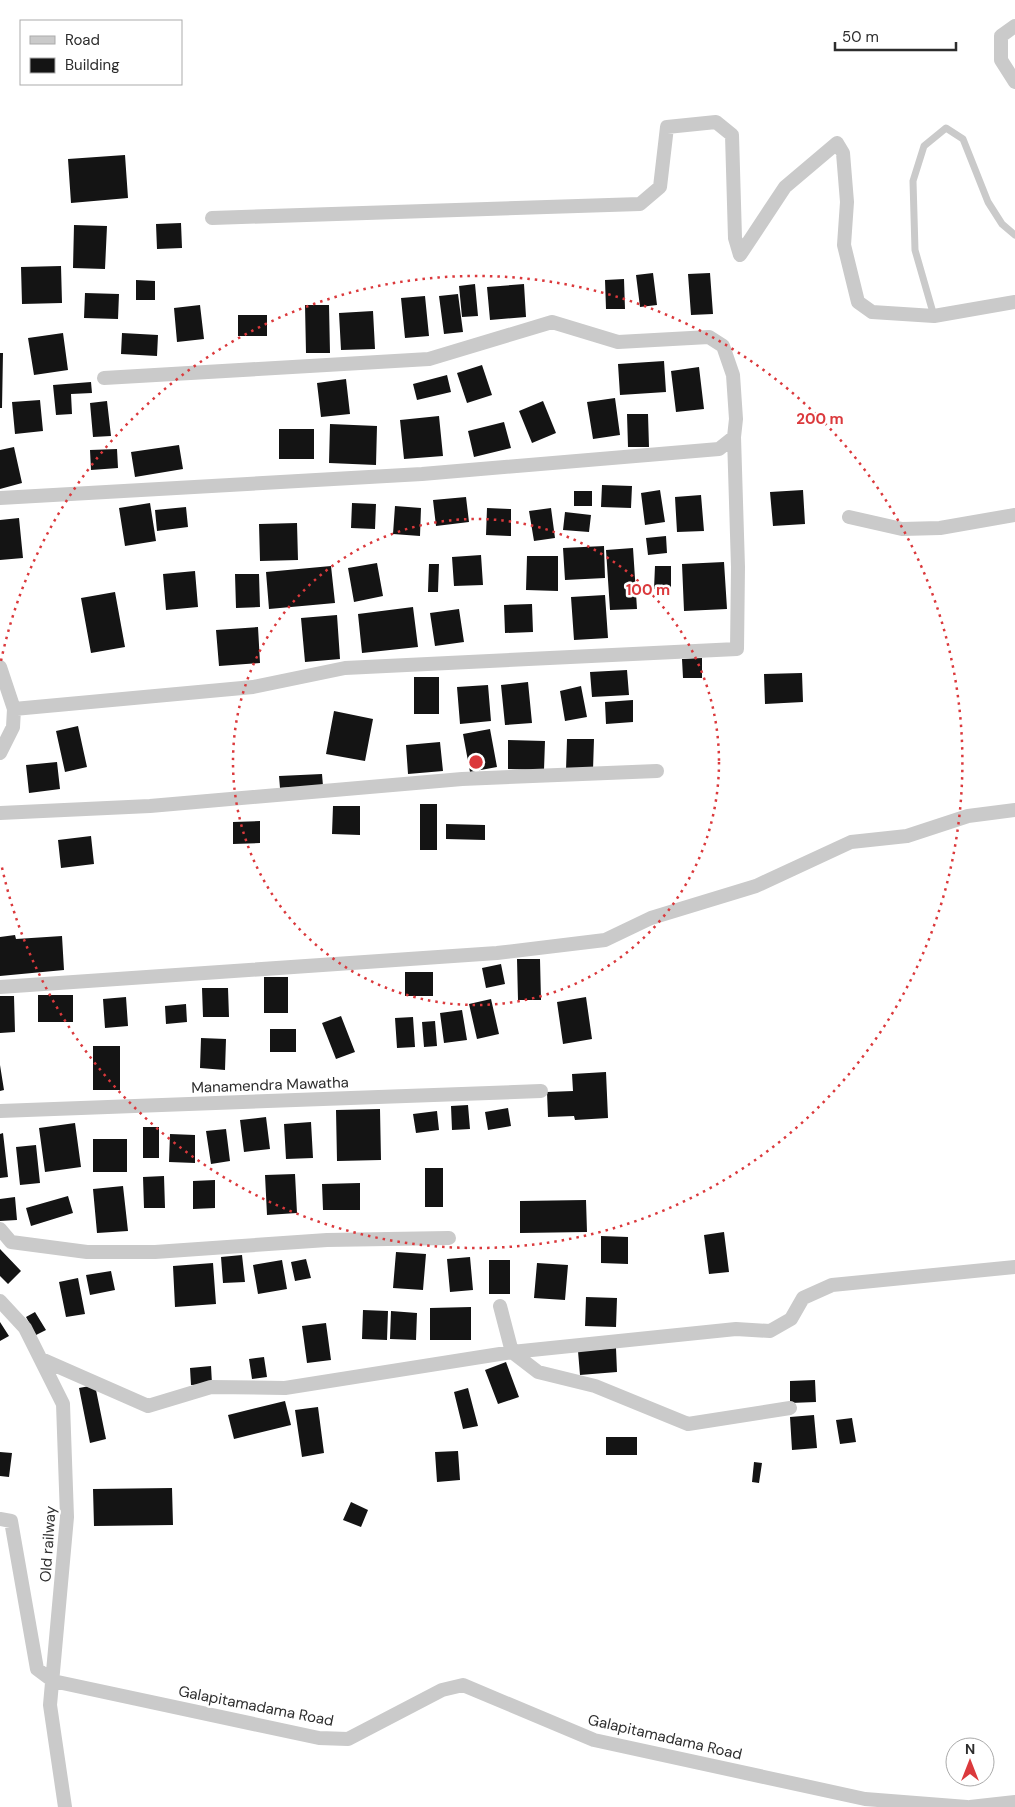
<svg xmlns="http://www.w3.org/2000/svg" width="1015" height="1807" viewBox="0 0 1015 1807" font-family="'DM Sans',sans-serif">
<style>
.building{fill:#141414}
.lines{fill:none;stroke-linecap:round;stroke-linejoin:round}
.lane{stroke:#cacaca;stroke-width:7}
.street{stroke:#cacaca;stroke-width:14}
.ring{fill:none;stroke:#db393c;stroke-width:2.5;stroke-dasharray:2.5 5}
.labels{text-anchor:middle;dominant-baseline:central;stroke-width:5;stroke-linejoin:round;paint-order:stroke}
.street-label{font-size:15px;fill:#2d2d2d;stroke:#fff}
.centre{fill:#db393c;stroke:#fff;stroke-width:2.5}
.ring-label{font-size:15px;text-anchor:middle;font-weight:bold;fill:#db393c;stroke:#fff;stroke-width:5;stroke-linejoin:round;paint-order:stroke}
</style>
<rect width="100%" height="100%" fill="#fff"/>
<path class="building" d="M125 155 128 198 71 203 68 159Z
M181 223 182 248 157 249 156 224Z
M74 225 107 226 105 269 73 268Z
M61 266 62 303 22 304 21 267Z
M653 273 657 305 640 307 636 275Z
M710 273 713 314 691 315 688 274Z
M624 279 625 309H606L605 280Z
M136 280 155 281V300H136Z
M475 284 478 316 462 317 459 286Z
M524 284 526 317 490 320 487 287Z
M85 293 119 294 118 319 84 318Z
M458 294 463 332 444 334 439 296Z
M425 296 429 336 405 338 401 298Z
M200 305 204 339 177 342 174 308Z
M305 305H329L330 353H306Z
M373 311 375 349 341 350 339 313Z
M238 315H267V336H238Z
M63 333 68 370 34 375 28 338Z
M122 333 158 335 157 356 121 354Z
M0 353H3L2 408H0Z
M664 361 666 392 620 395 618 364Z
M482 365 492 395 467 403 457 373Z
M699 367 704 409 676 412 671 371Z
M447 375 451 392 417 400 413 384Z
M346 379 350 414 321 417 317 383Z
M91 382 92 393 71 394 72 414 56 415 53 385Z
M615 398 620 435 593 439 587 402Z
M40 400 43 431 15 434 12 402Z
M107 401 111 436 93 437 90 403Z
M543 401 556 433 532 443 519 411Z
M627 414H648L649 447H628Z
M439 416 443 456 404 459 400 420Z
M504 422 511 448 474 457 468 431Z
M330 424 377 426 376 465 329 463Z
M279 429H314V459H279Z
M179 445 183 469 135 477 131 452Z
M14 447 22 483 0 489V450Z
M117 449 118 468 91 470 90 450Z
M602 485 632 486 631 508 601 507Z
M660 490 665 522 645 525 641 493Z
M803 490 805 524 773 526 770 492Z
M574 491H592V506H574Z
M701 495 704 531 677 532 675 497Z
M466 497 469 522 436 526 433 500Z
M150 503 156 541 125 546 119 508Z
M352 503 376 504 375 529 351 528Z
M395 506 421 508 420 536 393 534Z
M186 507 188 527 157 531 155 510Z
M487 508 511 509V536L486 535Z
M551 508 555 538 534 541 529 511Z
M565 512 591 515 589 532 563 530Z
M19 518 23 558 0 560V520Z
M297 523 298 560 260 561 259 524Z
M666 536 667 553 648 555 646 538Z
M604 546 605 578 565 580 563 548Z
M633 548 637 609 610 610 606 550Z
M481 555 483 585 454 586 452 557Z
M527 556H558V591L526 590Z
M724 562 727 609 684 611 682 564Z
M377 563 383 596 354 602 348 568Z
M429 564H439L438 592H428Z
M331 566 335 603 269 609 266 572Z
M655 566H671V590L654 589Z
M195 571 198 607 166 610 163 574Z
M235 574H259L260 607 236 608Z
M115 592 125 647 91 653 81 598Z
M605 595 608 638 574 640 571 597Z
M532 604 533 632 505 633 504 605Z
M413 607 418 647 362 653 358 614Z
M459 609 464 642 435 646 430 613Z
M337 615 340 659 305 662 301 618Z
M258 627 260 663 219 666 216 630Z
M702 658V678H683L682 659Z
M627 670 629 695 592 697 590 672Z
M802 673 803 702 765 704 764 674Z
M414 677H439V714H414Z
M528 682 532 723 505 725 501 685Z
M488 685 491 721 460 724 457 687Z
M581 686 587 717 565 721 560 691Z
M633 700V722L606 724 605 702Z
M334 711 373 719 365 761 326 754Z
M78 726 87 767 65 772 56 731Z
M490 729 497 767 470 772 463 734Z
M567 739H594L593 770H566Z
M508 740 545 741 544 770 508 769Z
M440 742 443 771 408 774 406 745Z
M57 762 60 789 29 793 26 765Z
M322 774 323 786 280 788 279 776Z
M420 804H437V850H420Z
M333 806H360V835L332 834Z
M260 821V843L233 844V822Z
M446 824 485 825V840L446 839Z
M91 836 94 864 61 868 58 840Z
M15 935 16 939 62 936 64 970 0 976V937Z
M517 959H540L541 1000H518Z
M501 964 505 984 486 988 482 968Z
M405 972H433V996H405Z
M264 977H288V1013H264Z
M202 988H228L229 1017H203Z
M38 995H73V1022H38Z
M0 996H14L15 1032 0 1033Z
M126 997 128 1026 105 1028 103 999Z
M586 997 592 1039 563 1044 557 1002Z
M491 999 499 1034 477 1039 469 1004Z
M186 1004 187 1022 166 1024 165 1006Z
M462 1010 467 1040 444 1043 440 1013Z
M341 1016 355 1052 336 1059 322 1023Z
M413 1017 415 1047 397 1048 395 1018Z
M435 1021 437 1046 424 1047 422 1022Z
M270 1029H296V1052H270Z
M201 1038 226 1039 225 1070 200 1068Z
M93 1046H120V1090H93Z
M0 1065 4 1090 0 1091Z
M606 1072 608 1118 575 1120 574 1116 548 1117 547 1092 573 1091 572 1074Z
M468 1105 470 1129 452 1130 451 1106Z
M508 1108 511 1126 488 1130 485 1112Z
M380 1109 381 1160 337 1161 336 1110Z
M437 1111 439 1130 416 1133 413 1114Z
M266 1117 270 1149 244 1152 240 1120Z
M311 1122 313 1158 286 1159 284 1124Z
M75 1123 81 1167 45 1172 39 1128Z
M143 1127H159V1158H143Z
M226 1129 230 1161 211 1164 206 1131Z
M3 1133 8 1177 0 1178V1134Z
M170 1134 195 1135V1163L169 1162Z
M93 1139H127V1172H93Z
M36 1145 40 1183 20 1185 16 1147Z
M425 1168H443V1207H425Z
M295 1174 297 1213 267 1215 265 1175Z
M164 1176 165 1208H144L143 1177Z
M215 1180V1208L193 1209V1181Z
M360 1183V1210H323L322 1184Z
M123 1186 128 1231 97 1233 93 1189Z
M68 1196 73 1213 31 1226 26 1208Z
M15 1197 17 1220 0 1221V1199Z
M586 1200 587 1232 520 1233V1201Z
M724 1232 729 1272 709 1274 704 1235Z
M601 1236 628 1237V1264L601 1263Z
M0 1249 21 1271 8 1284 0 1276Z
M396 1252 426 1254 423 1290 393 1288Z
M242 1255 245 1282 223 1283 221 1257Z
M470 1257 473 1290 450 1292 447 1259Z
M306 1259 311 1278 295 1281 291 1262Z
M282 1260 287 1289 258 1294 253 1265Z
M489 1260H510V1294H489Z
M213 1263 216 1304 175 1307 173 1266Z
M537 1263 568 1265 565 1300 534 1298Z
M111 1271 115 1290 90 1295 86 1275Z
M78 1278 85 1314 66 1317 59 1282Z
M586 1297 617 1298 616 1327 585 1326Z
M471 1307V1340H430V1308Z
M363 1310 388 1311 387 1340 362 1339Z
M391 1311 417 1313 416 1340 390 1339Z
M35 1312 46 1330 36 1335 26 1317Z
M0 1322 9 1336 0 1341Z
M326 1323 331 1360 307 1363 302 1326Z
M616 1348 617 1372 580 1375 578 1351Z
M264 1357 267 1377 252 1379 249 1359Z
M506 1362 519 1397 498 1404 485 1370Z
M211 1366 212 1384 191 1385 190 1368Z
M815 1380 816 1402 790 1403V1381Z
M95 1385 106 1439 90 1443 79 1388Z
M468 1388 478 1426 463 1429 454 1392Z
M285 1401 291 1425 234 1439 228 1415Z
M318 1407 324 1453 302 1457 295 1410Z
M814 1415 817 1448 792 1450 790 1417Z
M852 1418 856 1442 840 1444 836 1420Z
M606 1437H637V1455H606Z
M458 1451 460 1480 437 1482 435 1452Z
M0 1452 12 1453 9 1477 0 1476Z
M754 1462 762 1463 759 1483 752 1482Z
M172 1488 173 1525 94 1526 93 1489Z
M351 1502 368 1510 361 1527 343 1520Z"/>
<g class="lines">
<path class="lane" d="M934 316 915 250 913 181 924 146 946 128 963 139 988 202 1002 224 1015 235"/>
<path class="street" d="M1015 26 1001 36V60L1015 82
M212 218 640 204 660 187 667 127 716 122 732 135 735 238 740 255 785 187 837 143 843 153 847 202 844 245 858 302 872 312 934 316 1015 302
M0 498 422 474 719 449 734 437 736 419 733 375 723 346 709 337 618 342 552 322 429 359 104 378
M849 517 902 529 940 528 1015 515
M0 667 14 709 13 727 0 753
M14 709 253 687 345 668 737 649 738 567 734 437
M0 813 150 806 462 779 657 771
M0 987 497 953 605 940 651 918 756 886 851 842 907 836 968 816 1015 810
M0 1111 541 1091
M0 1229 11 1242 87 1252H155L327 1240 449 1238
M0 1301 25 1328 63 1404 67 1517 50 1705 65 1807
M500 1306 512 1352 538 1372 595 1386 688 1424 790 1408
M41 1359 148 1406 211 1387 285 1388 512 1352 736 1329 770 1331 791 1319 803 1298 832 1285 1015 1267
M0 1519 11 1521 37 1669 53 1681 319 1738 348 1739 442 1690 463 1685 594 1740 865 1799 967 1807
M970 1807 1015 1802"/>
</g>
<g class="ring">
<circle cx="476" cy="762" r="243"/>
<path d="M1 661A486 486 0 1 1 1 863"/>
</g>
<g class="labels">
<g class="street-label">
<text transform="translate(270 1085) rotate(-2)">Manamendra Mawatha</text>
<text transform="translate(48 1544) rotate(-86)">Old railway</text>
<text transform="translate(256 1706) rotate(11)">Galapitamadama Road</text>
<text transform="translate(665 1737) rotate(13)">Galapitamadama Road</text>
</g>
</g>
<circle cx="476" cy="762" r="8" class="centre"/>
<g class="ring-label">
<text x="820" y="424">200 m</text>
<text x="648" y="595">100 m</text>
</g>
<rect x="20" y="20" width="162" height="65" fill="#ffffff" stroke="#ababab"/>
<rect x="30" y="36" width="25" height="8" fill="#cacaca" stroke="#ababab"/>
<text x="65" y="45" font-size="15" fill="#2d2d2d">Road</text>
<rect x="30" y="58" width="25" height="15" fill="#141414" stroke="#ababab"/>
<text x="65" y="70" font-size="15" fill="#2d2d2d">Building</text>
<g transform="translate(970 1762)"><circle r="24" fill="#ffffff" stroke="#ababab"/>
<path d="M0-4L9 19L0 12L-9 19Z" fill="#db393c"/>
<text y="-8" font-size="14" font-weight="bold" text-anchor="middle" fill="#2d2d2d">N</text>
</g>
<path d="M835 42v8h121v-8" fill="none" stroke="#2d2d2d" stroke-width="2.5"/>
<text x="842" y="42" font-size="15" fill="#2d2d2d" stroke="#ffffff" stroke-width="4" paint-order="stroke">50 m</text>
</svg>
